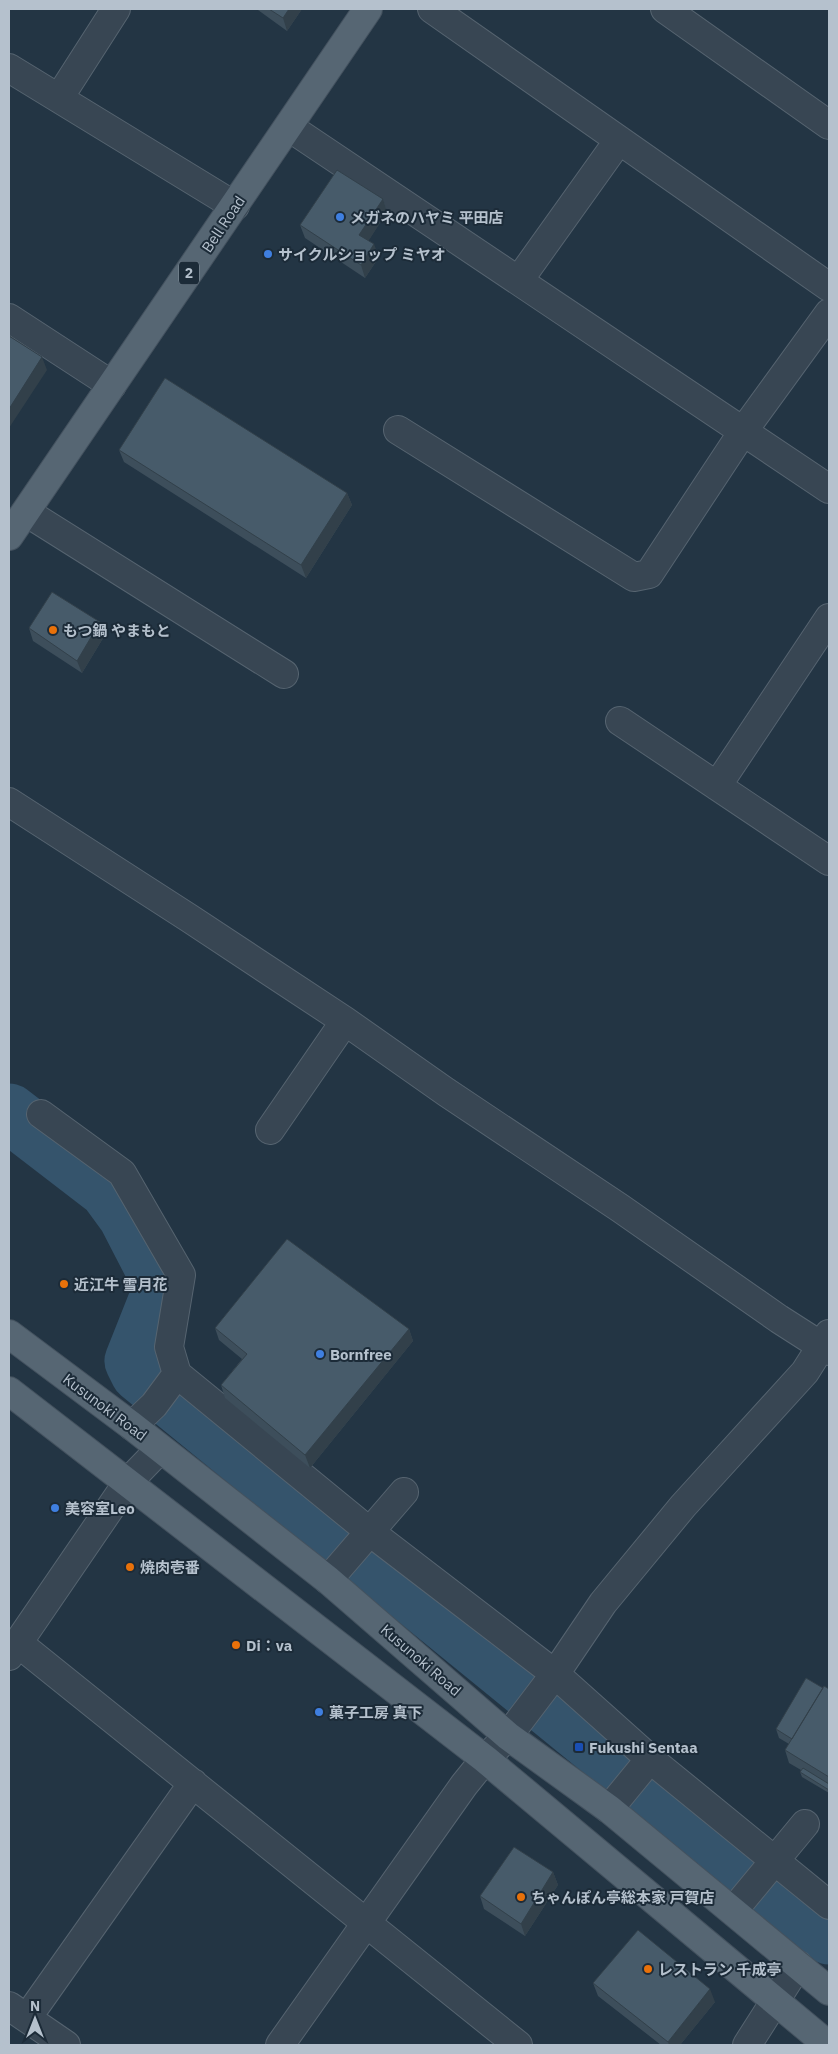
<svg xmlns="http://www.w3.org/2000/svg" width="838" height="2054" viewBox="0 0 838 2054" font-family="'IBM Plex Sans','Noto Sans JP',sans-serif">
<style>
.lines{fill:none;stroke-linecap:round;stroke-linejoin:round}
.river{stroke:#35546c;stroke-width:59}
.minor-casing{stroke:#566470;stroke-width:30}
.major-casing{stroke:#44525f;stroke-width:30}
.minor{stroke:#384653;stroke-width:28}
.major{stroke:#566673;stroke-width:28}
.wall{fill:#3d4e5b}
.shaded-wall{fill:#32404a}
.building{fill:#475b6a;stroke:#32404a}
.shop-dot{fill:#3f7fe0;stroke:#1c2b38;stroke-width:2}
.food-dot{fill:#e8710a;stroke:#1c2b38;stroke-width:2}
.transit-dot{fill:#1a4fb4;stroke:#1c2b38;stroke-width:2}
.labels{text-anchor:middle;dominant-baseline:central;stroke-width:4;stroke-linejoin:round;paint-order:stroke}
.shield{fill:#1c2b38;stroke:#8794a0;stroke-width:1}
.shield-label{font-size:14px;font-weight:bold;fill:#b5c1cd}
.poi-label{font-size:15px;font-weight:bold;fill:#b5c1cd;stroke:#1c2b38;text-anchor:start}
.street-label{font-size:15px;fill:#b5c1cd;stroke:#1c2b38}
</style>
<rect width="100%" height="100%" fill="#233544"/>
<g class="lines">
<path class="river" d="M9 1113 108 1189 127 1215 158 1275 159 1298 134 1361 140 1373 829 1935"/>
<g class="minor-casing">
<path id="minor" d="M432 9 829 287
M665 9 829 125
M9 68 235 206
M59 98 116 9
M289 127 829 489
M519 280 619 140
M9 318 112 385
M398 430 634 577 649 574 744 430 829 313
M26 512 284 674
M620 721 829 861
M717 786 829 618
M9 802 189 918 345 1021 446 1092 620 1208 779 1319 829 1351
M41 1114 122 1173 181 1275 169 1347 177 1374 370 1532 555 1674 650 1759 829 1905
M270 1130 345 1021
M132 1426 154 1405 177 1374
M328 1580 404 1492
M18 1643 518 2045
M9 1656 128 1482 160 1449
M609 1809 650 1759
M733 1911 805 1824
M9 2006 66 2045
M27 2018 193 1783
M280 2045 464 1785 485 1759 508 1736 555 1674 603 1603 683 1506 805 1372 829 1334
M747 2045 798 1965"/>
</g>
<g class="major-casing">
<path id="major" d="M9 536 368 9
M9 1334 132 1426 328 1580 508 1736 609 1809 829 1991
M9 1391 485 1759 828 2045"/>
</g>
<use href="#minor" class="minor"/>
<use href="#major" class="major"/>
</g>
<path class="wall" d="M257 9H302L287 31 258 10Z
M383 199 387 212 368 241 379 257 365 278 305 238 300 225Z
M119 450 347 493 352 505 306 578 124 462Z
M29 628 105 635 82 673 33 641Z
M215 1328 409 1329 413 1341 310 1468 225 1398 221 1385 242 1359 219 1340Z
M823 1688 829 1689V1793L802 1777 800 1772 801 1770 789 1763 785 1750 789 1744 779 1738 776 1729Z
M553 1872 558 1885 525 1936 484 1909 480 1896Z
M593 1983 715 2002 680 2045H661L598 1996Z"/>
<path class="shaded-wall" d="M289 9H302L287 31 283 18Z
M383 199 387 212 364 248 359 235Z
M374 244 379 257 365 278 361 265Z
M42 357 47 370 9 428V409Z
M347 493 352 505 306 578 301 565Z
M100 622 105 635 82 673 77 661Z
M409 1329 413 1341 310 1468 305 1455Z
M553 1872 558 1885 525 1936 521 1924Z
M710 1989 715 2002 680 2045H669L668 2042Z"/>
<path class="building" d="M269 9H289L283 18Z
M337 170 383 199 359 235 374 244 361 265 300 225Z
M9 336 42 357 9 409Z
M165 378 347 493 301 565 119 450Z
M52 592 100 622 77 661 29 628Z
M287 1239 409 1329 305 1455 221 1385 247 1354 215 1328Z
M806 1678 823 1688 792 1739 776 1729Z
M824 1686 829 1689V1777L785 1750Z
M803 1768 829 1784V1790L800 1772Z
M514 1847 553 1872 521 1924 480 1896Z
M638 1930 710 1989 668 2042 593 1983Z"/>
<g class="shop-dot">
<circle cx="340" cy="217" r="5"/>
<circle cx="268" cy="254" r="5"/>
<circle cx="320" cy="1354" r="5"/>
<circle cx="55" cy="1508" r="5"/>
<circle cx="319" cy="1712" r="5"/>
</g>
<g class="food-dot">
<circle cx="53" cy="630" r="5"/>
<circle cx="64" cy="1284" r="5"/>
<circle cx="130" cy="1567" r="5"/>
<circle cx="236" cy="1645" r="5"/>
<circle cx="521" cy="1897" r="5"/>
<circle cx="648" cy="1969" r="5"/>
</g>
<rect class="transit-dot" x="574" y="1742" width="10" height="10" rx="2.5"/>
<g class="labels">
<rect class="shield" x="179" y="261.5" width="20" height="23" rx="4"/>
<g class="shield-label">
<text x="189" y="273">2</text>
</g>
<g class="poi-label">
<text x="350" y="217">メガネのハヤミ 平田店</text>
<text x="278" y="254">サイクルショップ ミヤオ</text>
<text x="63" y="630">もつ鍋 やまもと</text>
<text x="74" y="1284">近江牛 雪月花</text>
<text x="330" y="1354">Bornfree</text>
<text x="65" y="1508">美容室Leo</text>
<text x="140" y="1567">焼肉壱番</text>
<text x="246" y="1645">Di：va</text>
<text x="329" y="1712">菓子工房 真下</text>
<text x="589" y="1747">Fukushi Sentaa</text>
<text x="531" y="1897">ちゃんぽん亭総本家 戸賀店</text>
<text x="658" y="1969">レストラン 千成亭</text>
</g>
<g class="street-label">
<text transform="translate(223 224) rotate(-56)">Bell Road</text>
<text transform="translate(105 1407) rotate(37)">Kusunoki Road</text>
<text transform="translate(421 1660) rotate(41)">Kusunoki Road</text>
</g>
</g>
<rect width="838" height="2054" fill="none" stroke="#b5c1cd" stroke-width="20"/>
<g transform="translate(35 2019)" stroke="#1c2b38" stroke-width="4" paint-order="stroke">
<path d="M0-4L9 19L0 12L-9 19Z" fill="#b5c1cd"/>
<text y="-8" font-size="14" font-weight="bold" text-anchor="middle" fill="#b5c1cd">N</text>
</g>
</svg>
